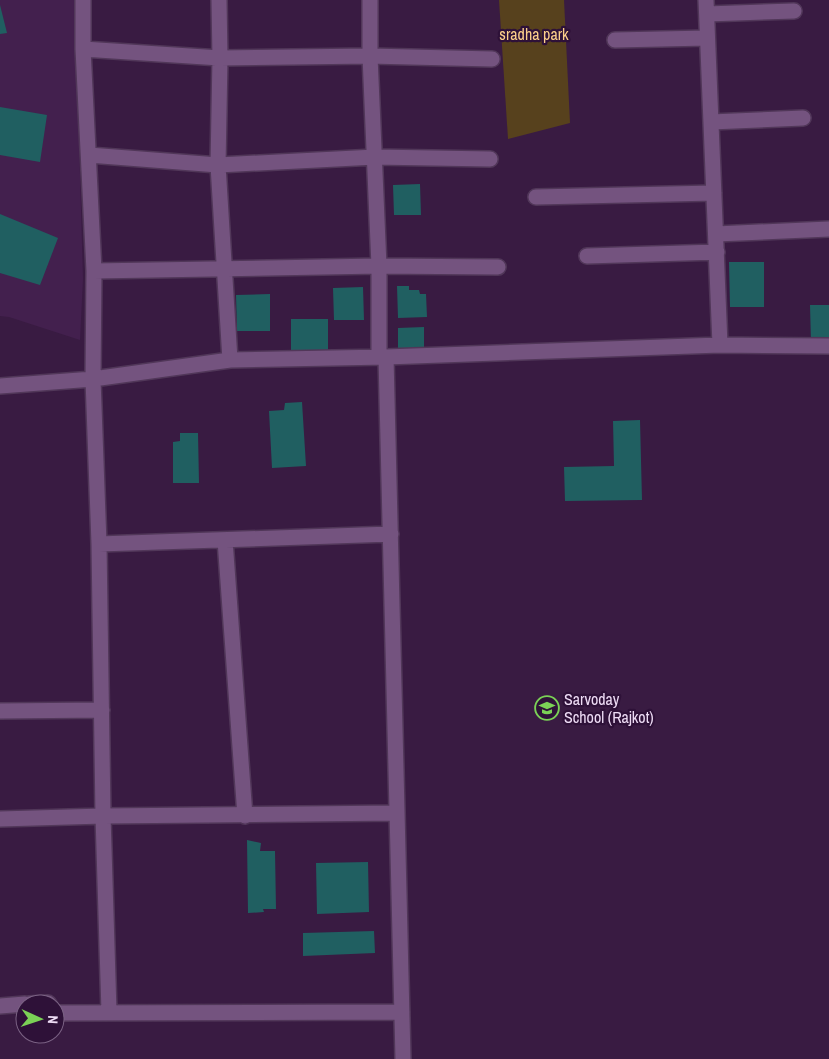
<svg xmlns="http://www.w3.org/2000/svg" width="829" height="1059" viewBox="0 0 829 1059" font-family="'Archivo Narrow',sans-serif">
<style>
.built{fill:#43204e}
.green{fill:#57411d}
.building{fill:#205f61}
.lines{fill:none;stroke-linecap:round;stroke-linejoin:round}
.minor-casing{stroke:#513759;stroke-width:18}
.minor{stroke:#74537f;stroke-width:15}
.labels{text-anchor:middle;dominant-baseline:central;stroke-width:4.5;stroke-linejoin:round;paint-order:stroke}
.park-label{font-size:16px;fill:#fdd08b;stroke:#2e1138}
.poi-label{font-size:16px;fill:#eedcf5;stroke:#2e1138;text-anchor:start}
</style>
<rect width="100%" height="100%" fill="#391b42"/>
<path class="built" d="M0 0H75L83 279 80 340 9 317 0 316Z"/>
<path class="green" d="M499 0H564L570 123 508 139Z"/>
<path class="building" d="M0 5 7 33 0 34Z
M0 107 47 115 40 162 0 155Z
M420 184 421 215H394L393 185Z
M0 214 58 238 40 285 0 273Z
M729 262H764V307H730Z
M397 286H409V290H419L420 294H426L427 317 398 318Z
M363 287 364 320H334L333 288Z
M270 294V331H237L236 295Z
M810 305H829V341L811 342Z
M291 319H328V352L291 353Z
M424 327V351H398V328Z
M302 402 306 466 272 468 269 411 284 410 285 403Z
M640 420 642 500 565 501 564 467 614 466 613 421Z
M180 433H198L199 483H173V442L180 441Z
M247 840 261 843 260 851H275L276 909H263L264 912 248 913Z
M368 862 369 912 317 914 316 863Z
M374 931 375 953 303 956V933Z"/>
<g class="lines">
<g class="minor-casing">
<path id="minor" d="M83 0V49L94 271 93 379 99 544
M219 0 220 58 218 165 230 360
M370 0V56L379 266V357
M706 0 720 345
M707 14 794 11
M615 40 707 38
M83 49 220 58 370 56 492 59
M711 122 803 118
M89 155 218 165 375 157 490 159
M536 197 714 193
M716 234 829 229
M587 256 717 252
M94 271 379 266 498 267
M0 386 93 379 230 360 386 357
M225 540 245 816
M0 711 102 710
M0 819 103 816 397 813
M29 1004 48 1003 49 1004
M0 1006 25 1004
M109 1012 103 816 99 544 391 534
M55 1013 402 1012
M403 1059 386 357 720 345 829 346"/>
</g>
<use href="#minor" class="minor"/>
</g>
<defs>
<g id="university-ring" transform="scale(1.25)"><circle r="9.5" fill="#2e1138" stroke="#7bd156" stroke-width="1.5"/><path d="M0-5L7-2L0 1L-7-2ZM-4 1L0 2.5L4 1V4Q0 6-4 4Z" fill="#7bd156"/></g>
</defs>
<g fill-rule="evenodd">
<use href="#university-ring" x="547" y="708"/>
</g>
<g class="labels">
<g class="park-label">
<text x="534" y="34">sradha park</text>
</g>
<g class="poi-label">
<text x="564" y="699">Sarvoday<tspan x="564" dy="18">School (Rajkot)</tspan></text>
</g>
</g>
<g transform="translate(40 1019) rotate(93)"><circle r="24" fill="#2e1138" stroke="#7b6284"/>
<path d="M0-4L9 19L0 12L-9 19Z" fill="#7bd156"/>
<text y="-8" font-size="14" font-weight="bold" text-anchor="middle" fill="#eedcf5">N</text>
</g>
</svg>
